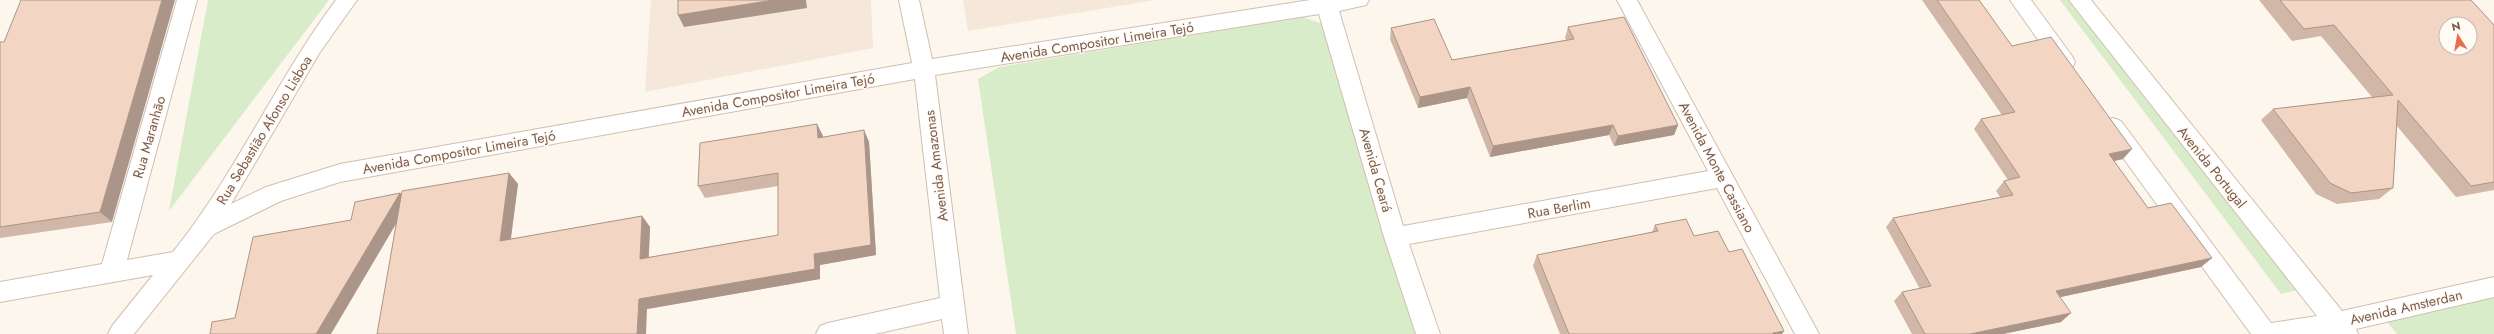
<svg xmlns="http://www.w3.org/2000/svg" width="2494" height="334" viewBox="0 0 2494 334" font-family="Jost,sans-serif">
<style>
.residential{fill:#f5e8da}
.green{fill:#d8ecc9}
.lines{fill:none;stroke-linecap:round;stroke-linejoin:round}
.minor-casing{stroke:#d1beb0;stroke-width:2}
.minor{fill:#fff;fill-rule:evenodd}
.wall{fill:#d1b7a8}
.shaded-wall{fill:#aa9588}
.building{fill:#f3d5c3;stroke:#aa9588;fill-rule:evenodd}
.labels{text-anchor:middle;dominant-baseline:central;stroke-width:3;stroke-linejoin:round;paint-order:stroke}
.street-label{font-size:14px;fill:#7a5c4d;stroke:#fffaf3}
</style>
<rect width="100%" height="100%" fill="#fdf6ec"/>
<path class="residential" d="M651 0H871L873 48 645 92Z
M963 0H1155L968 31Z"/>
<path class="green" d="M208 0H329L169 211Z
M2060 0H2091L2311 287 2281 294Z
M1303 17 1323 24 1428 334H1016L978 79 999 67Z
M2494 276V334H2397L2373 304Z"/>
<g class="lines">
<g class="minor-casing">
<path id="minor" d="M177 0H197L127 260 173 252C236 174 276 80 336 0H357L320 52 231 204 266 187 340 164 912 63 899 0H919L932 59 1310 0H1369L1366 5 1339 11 1403 226 1708 171 1617 0H1637L1819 334H1795L1717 188 1409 244 1440 334H1416L1384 237 1319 14 935 75 968 334H944L942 319 875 334H816L820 326 828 323 940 298 915 79 340 182 281 201 214 234 134 334H108L112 326 153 275 0 302V282L102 264Z
M2010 0H2031L2072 56 2075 62 2072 68 2065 70 2058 68Z
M2069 0H2091L2342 311 2494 277V297L2356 329 2358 334H2251L2105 133 2102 127 2105 121 2113 118 2121 121 2271 323 2317 316Z"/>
</g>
<use href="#minor" class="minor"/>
</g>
<path class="wall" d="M1922 0H1979L2012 46 2123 159 2114 161 2148 208 2212 258 2201 267 2060 297 2061 322 2003 334H1912L1894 301 1902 292 1920 289 1886 227 1893 218 2000 197 1996 191 2004 181 2008 180 1974 129 1981 119 2002 115Z
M2259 0H2471L2494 25V190L2456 197 2397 126 2393 188 2379 199 2337 204 2316 194 2261 120 2273 109 2372 97 2321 36 2292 41Z
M1568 27 1678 125 1674 135 1614 146 1609 135 1490 157 1467 98 1418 108 1390 39 1391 28 1452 60 1566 40 1565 38Z
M0 42H4L112 222 0 238Z
M817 124 823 137 864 130 869 142 876 255 820 265V279L647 309 396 225 235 318 351 220 400 193 401 194 509 173 518 184 511 239 642 216 650 227 649 257 778 235V186L705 198 698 186Z
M1655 225 1694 236 1729 252 1782 334H1560L1533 266 1537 255 1652 232Z"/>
<path class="shaded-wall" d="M162 0H175L112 222 100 212Z
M774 0H806L807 8 684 27 678 15Z
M1470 87 1467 98 1418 108 1420 97Z
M817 124 823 136V149L818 138Z
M1613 125 1609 135 1490 157 1493 146Z
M1678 125 1674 135 1614 146 1618 136Z
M864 130 869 142 876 255 820 265V279L647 309 646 334H637L639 299 814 254Z
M2132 149 2123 159 2100 164 2109 154Z
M509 173 518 184 509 251 500 241Z
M400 193 409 202 331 334H316Z
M642 216 650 227 648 269 640 259Z
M2212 258 2201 267 2047 300 2056 291Z
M2071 313 2061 322 2003 334H1970Z
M1784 331 1782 334H1773V333Z"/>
<path class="building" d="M21 0H162L100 212 0 227V42H4Z
M678 0H774L678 15Z
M1937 0H1979L2012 46 2051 37 2132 149 2109 154 2148 208 2171 203 2212 258 2056 291 2071 313 1970 334H1925L1902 292 1931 286 1893 218 2013 195 2004 181 2020 177 1981 119 2015 112Z
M2280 0H2471L2494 25V182L2471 186 2398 100 2393 188 2351 193 2330 183 2273 109 2393 95 2334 25 2304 29ZM2446 24H2470V48H2446Z
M1624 17 1678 125 1618 136 1613 125 1493 146 1470 87 1420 97 1391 28 1434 19 1452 60 1574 39 1568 27Z
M817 124 818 138 864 130 871 245 814 254 815 269 639 299 637 334H377L402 191 509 173 500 241 642 216 640 259 778 235V173L698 186 700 143Z
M400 193 316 334H210L212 322 235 318 253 237 351 220 355 202Z
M1686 219 1694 236 1718 231 1729 252 1742 249 1784 331 1773 333V334H1569L1537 255 1658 231 1655 225Z"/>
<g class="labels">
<g class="street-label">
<text transform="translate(1097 42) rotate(-9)">Avenida Compositor Limeira Tejó</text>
<text transform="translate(778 95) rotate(-10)">Avenida Compositor Limeira Tejó</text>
<text transform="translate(264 130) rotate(-59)">Rua Sebastião Afonso Lisboa</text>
<text transform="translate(149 137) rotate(-74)">Rua Maranhão</text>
<text transform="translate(459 152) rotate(-10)">Avenida Compositor Limeira Tejó</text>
<text transform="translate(936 166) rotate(-97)">Avenida Amazonas</text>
<text transform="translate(1717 167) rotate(62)">Avenida Monte Cassiano</text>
<text transform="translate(2212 167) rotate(51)">Avenida Portugal</text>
<text transform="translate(1376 170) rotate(74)">Avenida Ceará</text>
<text transform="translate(1559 208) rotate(-10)">Rua Berlim</text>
<text transform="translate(2406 307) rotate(-13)">Avenida Amsterdan</text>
</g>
</g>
<g transform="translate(2458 36) rotate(349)"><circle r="19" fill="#fffaf3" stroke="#cabbb1"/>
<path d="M0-3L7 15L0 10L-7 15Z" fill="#e76f51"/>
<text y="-6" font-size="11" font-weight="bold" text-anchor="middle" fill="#7a5c4d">N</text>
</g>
</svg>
